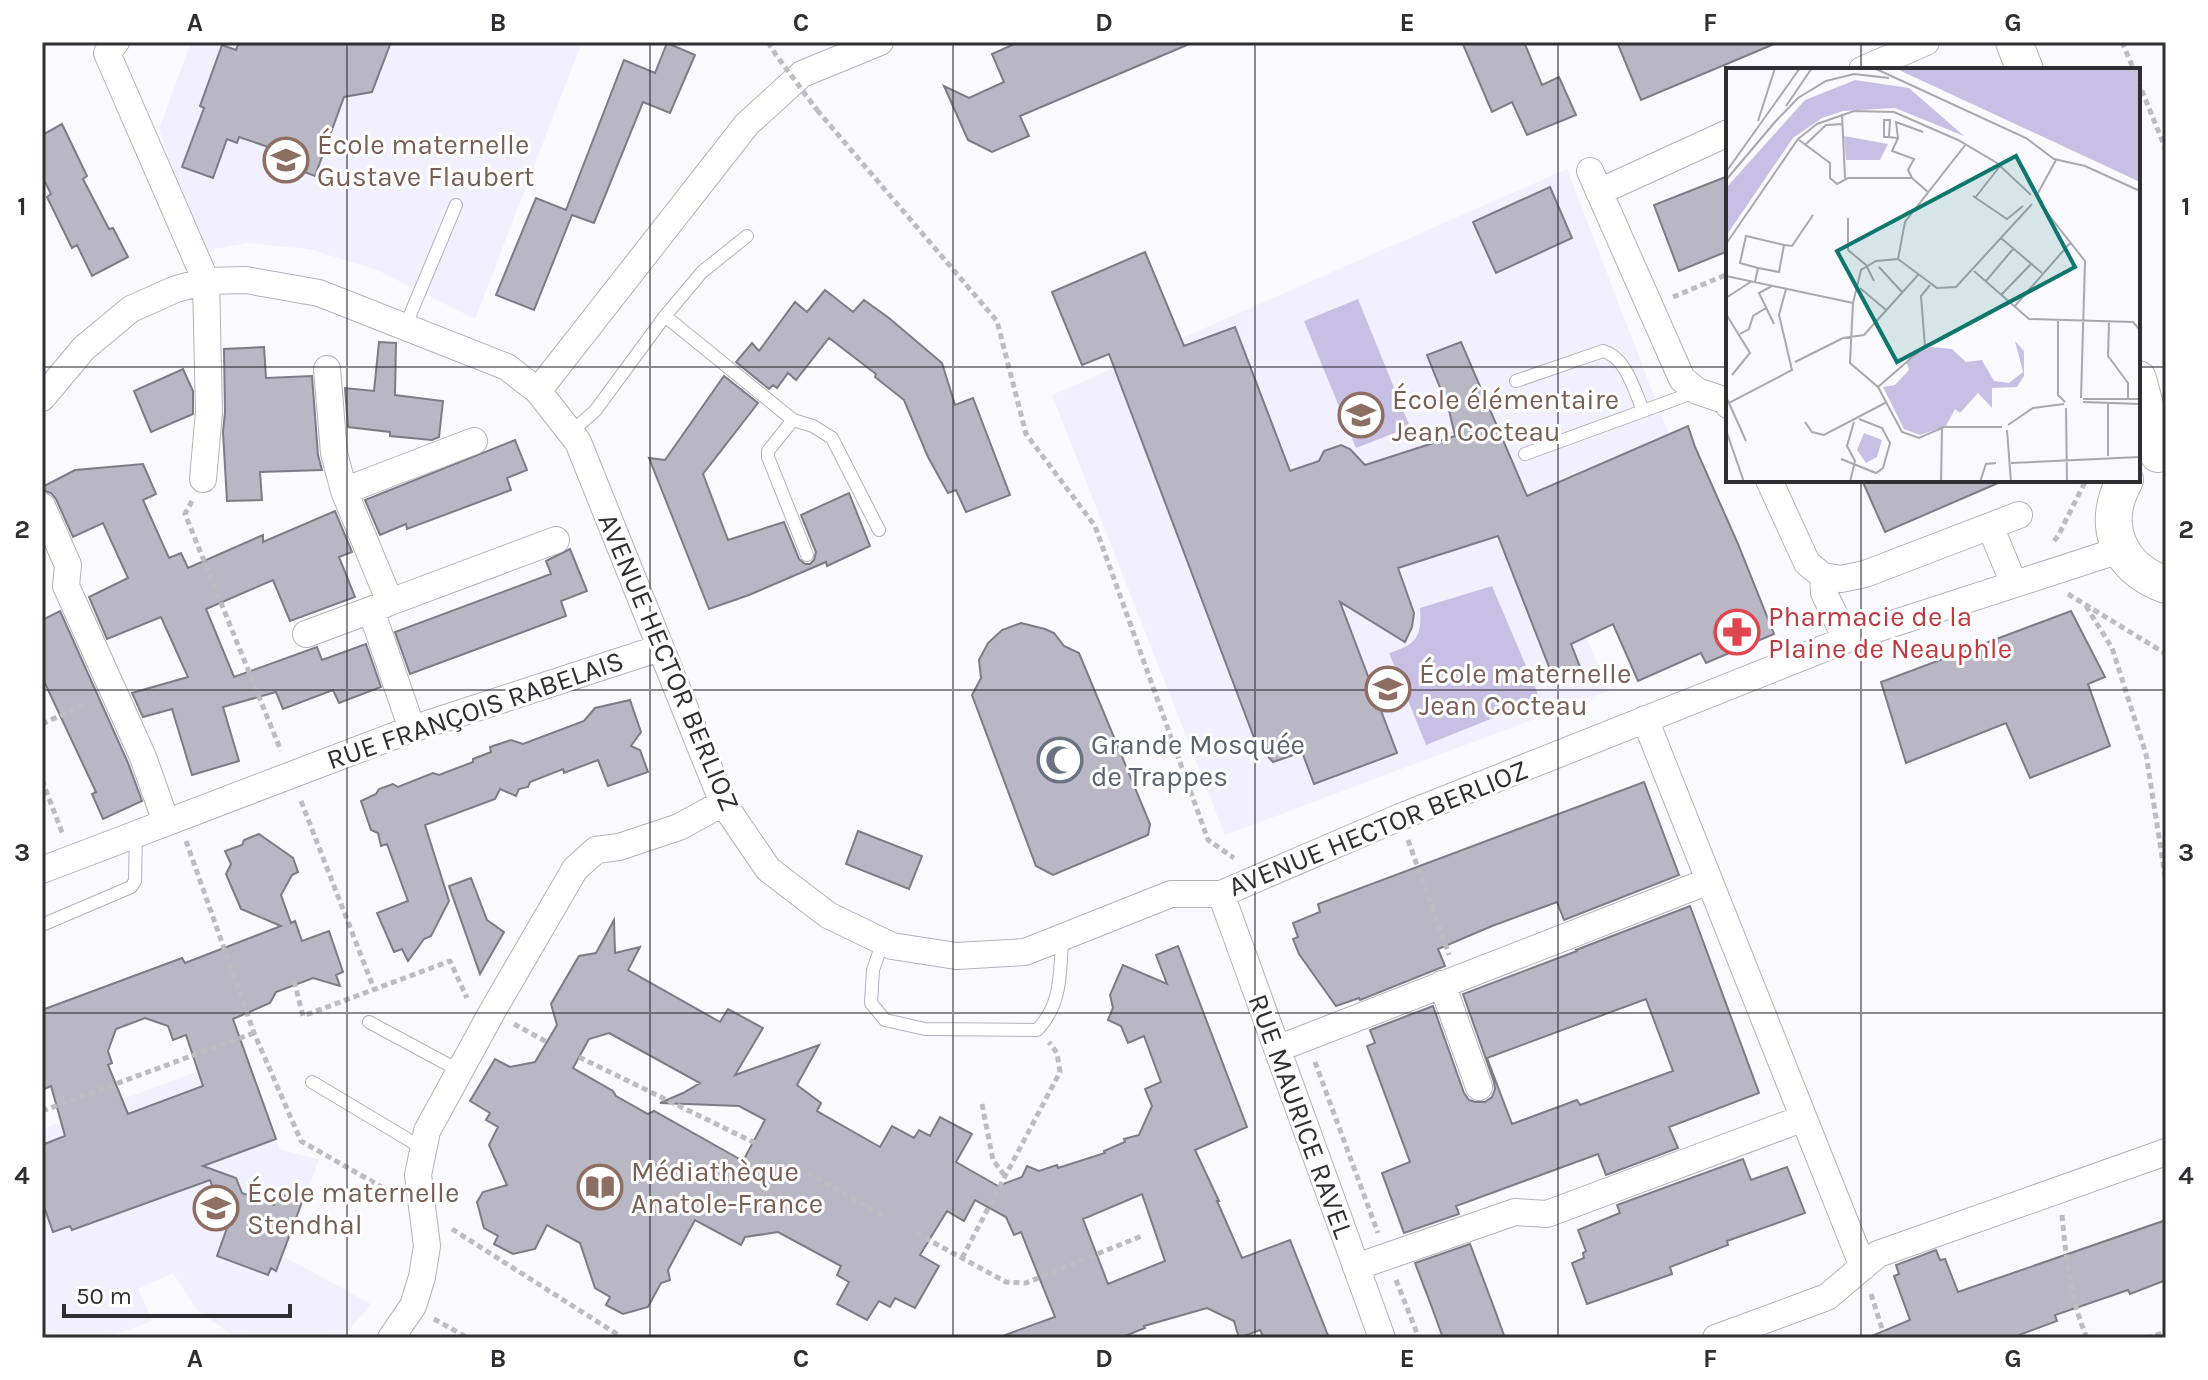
<svg xmlns="http://www.w3.org/2000/svg" width="2208" height="1380" viewBox="0 0 2208 1380" font-family="Karla,sans-serif">
<style>
.built{fill:#f2efff}
.green{fill:#c8c0e4}
.building{fill:#b9b7c3;stroke:#7d7b86;stroke-width:2;fill-rule:evenodd}
.lines{fill:none;stroke-linecap:round;stroke-linejoin:round}
.lane-casing{stroke:#b4b1bd;stroke-width:14}
.street-casing{stroke:#b4b1bd;stroke-width:28}
.secondary-casing{stroke:#b4b1bd;stroke-width:38}
.path{stroke:#bdbcc1;stroke-width:5;stroke-dasharray:6 4;stroke-linecap:butt}
.lane{stroke:#fff;stroke-width:12}
.street{stroke:#fff;stroke-width:26}
.secondary{stroke:#fff;stroke-width:36}
.path-bridge{stroke:#bdbcc1;stroke-width:5;stroke-dasharray:6 4;stroke-linecap:butt}
.grid{fill:none;stroke:#2f2e33;stroke-width:2;stroke-opacity:0.55}
.labels{text-anchor:middle;dominant-baseline:central;stroke-width:6;stroke-linejoin:round;paint-order:stroke}
.education-label{font-size:28px;fill:#785e54;stroke:#fff;text-anchor:start}
.health-label{font-size:28px;fill:#be3a42;stroke:#fff;text-anchor:start}
.street-label{font-size:28px;fill:#2f2e33;stroke:#fff}
.worship-label{font-size:28px;fill:#5b616d;stroke:#fff;text-anchor:start}
.inset-road{fill:none;stroke:#a9a8ad;stroke-width:2}
.view{fill:#0f766e;fill-opacity:0.15;stroke:#0f766e;stroke-width:4}
.inset-edge{fill:none;stroke:#2f2e33;stroke-width:4}
.neatline{fill:none;stroke:#2f2e33;stroke-width:3}
.grid-label{font-size:26px;text-anchor:middle;font-weight:bold;fill:#2f2e33}
</style>
<rect width="100%" height="100%" fill="#faf9fe"/>
<path class="built" d="M191 42H582L475 319 377 270 309 249 247 243 199 252 159 129Z
M1567 169 1669 435 1605 461 1528 498 1609 691 1225 835 1052 395Z
M245 1054 280 1150 319 1159 285 1257 371 1304 342 1338H236L197 1310 173 1273 138 1289 152 1321 105 1338H42V1129Z"/>
<path class="green" d="M1358 299 1410 427 1356 448 1304 321Z
M1492 586 1540 699 1426 745 1389 653C1416 644 1422 638 1420 608Z"/>
<path class="building" d="M239 42H391L372 92 344 97 315 176 288 166 292 155 239 137 237 143 227 139 213 178 182 167 204 108 200 106 222 45 236 50Z
M1019 42H1194L1020 116 1029 136 992 152 968 140 944 86 969 98 1004 82 992 54Z
M1462 42H1524L1542 85 1559 77 1576 115 1527 135 1512 102 1492 112Z
M1617 42H1779L1641 100Z
M667 43 695 55 670 113 643 102 594 223 572 215 534 310 496 295 536 198 566 210 624 60 655 73Z
M62 124 87 176 83 179 109 229 113 228 128 257 92 276 77 245 72 248 47 197 51 194 42 176V135Z
M1728 176V251L1679 271 1654 205Z
M1550 187 1572 238 1496 273 1473 222Z
M1145 252 1184 346 1235 327 1290 471 1319 461 1324 451 1341 445 1350 449 1365 465 1455 436 1449 410 1427 355 1461 342 1527 496 1688 426 1695 447 1738 544 1774 634 1706 663 1701 653 1638 681 1613 624 1571 644 1580 667 1553 677 1498 536 1398 568 1414 613 1412 627 1405 642 1340 602 1397 753 1314 784 1302 752 1273 762 1256 743 1109 354 1082 365 1052 292Z
M825 290 853 312 864 300 889 318 942 363 955 405 973 398 1010 495 966 512 956 490 948 493 928 457 904 400 875 377 876 374 829 338 796 380 788 373 777 388 773 385 769 389 736 362 752 343 759 351 795 302 807 312Z
M379 342 396 343 395 395 443 401 439 437 432 440 390 436V432L348 427 345 388 374 391Z
M264 347 266 378 312 376 318 455 322 470 260 472 262 500 227 501 223 432 225 412 224 349Z
M183 369 193 391V414L151 432 134 391Z
M724 376 758 403 703 474 728 540 784 522 799 559 805 564H810L814 560 816 552 801 515 849 493 870 546 827 566 826 562 749 595 709 609 649 458 665 460Z
M515 440 527 470 507 478 511 490 407 529 406 524 380 535 365 500Z
M143 464 156 494 143 500 169 558 181 553 188 568 263 535V542L335 511 352 552 339 557 355 597 290 621 273 580 206 609 234 677 317 647 322 660 366 644 381 687 339 703 333 690 283 709 276 692 223 707 239 761 192 775 172 709 143 717 132 693 188 677 161 617 107 639 89 597 128 578 103 523 73 537 56 499 51 493 42 490V487L75 470Z
M1862 480H2005L1885 532Z
M570 549 587 591 561 601 566 616 410 674 395 632 551 574 546 561Z
M60 611 128 763 142 801 103 819 92 794 96 792 42 677V620Z
M2071 611 2105 677 2088 684 2110 746 2030 778 2006 723 1906 763 1881 682Z
M1021 623 1045 629 1054 633 1064 646 1079 653 1150 824 1148 835 1053 875 1036 866 972 695 981 678 979 660 988 643 1002 630Z
M630 700 641 732 631 746 640 750 648 772 608 786 598 760 564 773 563 769 530 782 528 787 519 789 516 796 500 789 495 799 425 825 449 901 431 936 424 939 408 961 402 949 394 952 377 913 408 901 387 844 381 846 378 833 371 830 361 801 376 794 379 789 393 784 398 787 433 773 439 775 473 762V759L491 752 490 747 511 740 523 744 584 721 595 708Z
M1644 782 1679 875 1564 920 1557 902 1492 926 1438 949 1445 966 1360 1000 1359 998 1336 1006 1299 954 1293 939 1298 937 1293 923 1320 912 1318 904Z
M858 831 922 856 909 889 846 864Z
M259 834 293 858 298 872 292 875 281 895 291 923 295 921 302 941 329 931 343 972 336 975 340 986 313 978 276 992 270 1003 233 1019 276 1139 203 1166 236 1178 242 1193 274 1205 278 1193 302 1202 276 1271 271 1268 268 1275 217 1256 227 1228 210 1180 72 1230 70 1226 53 1232 42 1201V1145L65 1136 51 1086 42 1090V1010L182 958 185 963 281 926 241 909 226 874 231 864 225 851 242 845 244 840ZM145 1018 168 1026 173 1040 186 1035 203 1086 128 1114 108 1065 112 1063 108 1051 116 1029Z
M471 878 487 920 504 932 480 974 449 886Z
M1690 906 1759 1093 1669 1127 1678 1148 1606 1175 1598 1154 1456 1206 1459 1214 1404 1233 1382 1173 1410 1162 1367 1046 1375 1043 1370 1030 1433 1006 1464 1093 1469 1100 1475 1102H1485L1492 1097 1495 1089 1494 1082 1463 994 1577 951 1576 950ZM1646 999 1673 1071 1580 1105 1577 1100 1512 1124 1487 1058Z
M614 920 615 953 640 947 628 970 720 1022 728 1009 763 1028 735 1075 819 1045 797 1085 821 1103 817 1111 880 1147 892 1126 914 1138 919 1130 930 1136 940 1117 972 1134 956 1162 998 1186 1022 1177 1027 1166 1039 1171 1057 1165 1058 1168 1105 1153 1104 1151 1125 1142 1124 1139 1139 1135 1152 1106 1145 1089 1161 1082 1144 1036 1128 1043 1121 1026 1108 1020 1113 1008 1110 995 1123 965 1167 984 1156 955 1178 946 1247 1127 1195 1150 1219 1201H1217L1242 1258 1290 1240 1329 1338H1264L1260 1330 1239 1338 1234 1321 1207 1308 1144 1326 1145 1328 1120 1338H1006L1005 1335 1055 1317 1021 1232 1014 1235 1006 1217 975 1200 964 1221 947 1211 920 1255 939 1266 915 1308 895 1298 890 1307 879 1301 867 1320 837 1304 849 1282 837 1275 841 1266 778 1232 745 1237 741 1245 695 1220 668 1270 670 1280 661 1283 648 1307 623 1314 606 1305 610 1297 595 1288 580 1243 547 1225 535 1249 513 1254 494 1244 498 1236 484 1228 477 1202 483 1192 507 1185 489 1145 498 1127 486 1120 490 1113 470 1101 495 1059 510 1067 535 1062 557 1025 551 1004 579 956 596 953ZM609 1033 700 1083 683 1093 660 1103 739 1106 765 1120 743 1161 654 1111 648 1114 616 1096 613 1091 573 1068 589 1039ZM1142 1194 1165 1261 1108 1284 1083 1219Z
M1743 1159 1751 1180 1787 1167 1805 1213 1727 1241 1728 1245 1670 1267 1672 1274 1587 1304 1572 1263 1584 1258 1583 1253 1586 1251 1578 1230 1620 1213 1617 1205Z
M2166 1220V1280L2130 1294 2128 1290 2055 1315 2057 1321 2011 1338H1867L1910 1320 1894 1276 1899 1274 1896 1265 1936 1250 1940 1260 1945 1259 1958 1292Z
M1470 1244 1493 1305 1505 1338H1443L1431 1305 1415 1263Z"/>
<g class="lines">
<g class="lane-casing">
<path id="lane" d="M665 316 793 420 813 426 832 438 879 530
M405 327 456 205
M1516 381 1603 351C1626 357 1634 390 1643 410
M793 420 768 451V457L807 555
M571 432 595 411 665 316 702 272 747 236
M1525 454 1695 392
M42 925 131 887 135 881 136 833
M883 941 873 970 871 1003 885 1020 925 1029 1037 1030C1062 1005 1060 972 1062 938
M369 1022 460 1071
M312 1082 424 1149"/>
</g>
<g class="street-casing">
<path id="street" d="M116 42 107 53 206 281 209 412 203 479
M1862 70 1926 42
M1590 171 1682 379 1697 391 1724 400 1728 405
M1599 192 1728 133
M327 369 334 453 344 491 390 602 371 610 412 729
M538 391 747 124 802 74 880 42
M42 398 84 348 131 309 176 289 206 281 246 280 319 293 507 367 538 391 578 442 723 803 768 869 828 915 892 946 956 956 1025 952 1171 894H1221L1400 817 1858 635 2120 550
M1769 480 1807 563 1823 576 1841 579 1865 574 2019 515
M344 491 474 441
M42 506 68 565 66 586 143 757 166 822
M1990 526 2014 584
M1823 576 1824 593 1846 639
M390 602 556 540
M306 634 371 610
M1645 719 1863 1267
M42 870 412 729 660 648
M1221 894 1382 1338
M1442 984 1479 1087
M1277 1049 1709 881
M1356 1267 1515 1212 1547 1214 1796 1121
M391 1338 413 1306 422 1277 427 1246 418 1175 427 1131 492 1012 575 869 596 850 619 847 679 827 723 803
M1716 1338 1827 1297 1878 1254 2166 1152"/>
</g>
<g class="secondary-casing">
<path id="secondary" d="M2014 42 2025 70
M2138 379 2158 454
M2125 480C2100 525 2118 568 2166 585"/>
</g>
<path class="path" d="M768 42 778 58
M2122 42 2134 70
M2138 81 2166 150
M817 110 997 321 1026 434 1095 526 1208 840 1234 858
M1673 297 1728 274
M192 501 185 514 281 751
M2054 541 2058 536 2086 480
M2068 594 2166 654
M2086 606 2112 648 2146 754 2166 882
M42 724 88 703
M42 780 63 835
M301 801 374 989
M1408 840 1449 955
M186 841 254 1033 301 1141 392 1193
M294 981 303 1016 450 961 467 998
M514 1024 547 1042
M579 1057 757 1144
M1315 1062 1378 1233
M982 1104 993 1160 1005 1176
M42 1111 254 1033
M790 1163 883 1216
M2062 1215C2066 1257 2070 1299 2087 1338
M452 1229 623 1338
M916 1233 1006 1282 1026 1283 1144 1235
M962 1258 1060 1072 1057 1053 1049 1042
M1396 1280 1419 1338
M1871 1294 1885 1338
M434 1319 468 1338
M2146 1338 2166 1332"/>
<use href="#lane" class="lane"/>
<use href="#street" class="street"/>
<use href="#secondary" class="secondary"/>
<path class="path-bridge" d="M779 59 817 110"/>
</g>
<path class="grid" d="M347 42V1338M650 42V1338M953 42V1338M1255 42V1338M1558 42V1338M1861 42V70M42 367H1728M2138 367H2166M1861 480V1338M42 690H2166M42 1013H2166"/>
<defs>
<g id="school-ring" transform="scale(2.3)"><circle r="9.5" fill="#fff" stroke="#8d6e63" stroke-width="1.5"/><path d="M0-5L7-2L0 1L-7-2ZM-4 1L0 2.5L4 1V4Q0 6-4 4Z" fill="#8d6e63"/></g>
<g id="pharmacy-ring" transform="scale(2.3)"><circle r="9.5" fill="#fff" stroke="#e0444e" stroke-width="1.5"/><path d="M-2-6h4v4h4v4h-4v4h-4v-4h-4v-4h4Z" fill="#e0444e"/></g>
<g id="mosque-ring" transform="scale(2.3)"><circle r="9.5" fill="#fff" stroke="#6b7280" stroke-width="1.5"/><path d="M3.5-4.9A6 6 0 1 0 3.5 4.9A5 5 0 1 1 3.5-4.9Z" fill="#6b7280"/></g>
<g id="library-ring" transform="scale(2.3)"><circle r="9.5" fill="#fff" stroke="#8d6e63" stroke-width="1.5"/><path d="M-6-4Q-3-5.5-.7-3.5V5Q-3 3-6 4ZM6-4Q3-5.5 .7-3.5V5Q3 3 6 4Z" fill="#8d6e63"/></g>
</defs>
<g fill-rule="evenodd">
<use href="#school-ring" x="286" y="160"/>
<use href="#school-ring" x="1361" y="415"/>
<use href="#pharmacy-ring" x="1737" y="632"/>
<use href="#school-ring" x="1388" y="689"/>
<use href="#mosque-ring" x="1060" y="760"/>
<use href="#library-ring" x="600" y="1187"/>
<use href="#school-ring" x="216" y="1208"/>
</g>
<g class="labels">
<g class="education-label">
<text x="317" y="144">École maternelle<tspan x="317" dy="32">Gustave Flaubert</tspan></text>
<text x="1392" y="399">École élémentaire<tspan x="1392" dy="32">Jean Cocteau</tspan></text>
<text x="1419" y="673">École maternelle<tspan x="1419" dy="32">Jean Cocteau</tspan></text>
<text x="631" y="1171">Médiathèque<tspan x="631" dy="32">Anatole-France</tspan></text>
<text x="247" y="1192">École maternelle<tspan x="247" dy="32">Stendhal</tspan></text>
</g>
<g class="health-label">
<text x="1768" y="616">Pharmacie de la<tspan x="1768" dy="32">Plaine de Neauphle</tspan></text>
</g>
<g class="street-label">
<text transform="translate(669 662) rotate(67)">AVENUE HECTOR BERLIOZ</text>
<text transform="translate(475 710) rotate(-19)">RUE FRANÇOIS RABELAIS</text>
<text transform="translate(1378 828) rotate(-22)">AVENUE HECTOR BERLIOZ</text>
<text transform="translate(1301 1116) rotate(70)">RUE MAURICE RAVEL</text>
</g>
<g class="worship-label">
<text x="1091" y="744">Grande Mosquée<tspan x="1091" dy="32">de Trappes</tspan></text>
</g>
</g>
<g transform="translate(1726 68)">
<rect width="414" height="414" fill="#faf9fe"/>
<path d="M174 0H414V114L175 3ZM129 12 183 20 238 68 169 40 117 43 96 50 67 70 0 168V120L79 32ZM118 68 162 76 154 92H120ZM289 273 298 283V308L291 319 266 320V340L252 325 234 345 229 341 220 358 194 367 178 361 157 319 169 317 183 302 180 294 184 289 205 279 226 281 240 294 256 292 268 313 283 315 297 304ZM138 365 156 372 151 389 140 395 131 382Z" fill="#c8c0e4"/>
<path class="inset-road" d="M148 0 300 70 328 91 359 98 414 123M60 38 86 0M116 46 119 110M32 53 49 0M48 55 72 30 100 13 128 6 163 10M163 69H158V52H164L163 69 171 70M73 72 104 95V110L111 116 122 110H186L203 125M79 77 100 57 117 56M0 104 74 0M186 110 182 102 188 91 166 83 172 70 170 54 197 64M0 112 49 54M312 125 330 92M247 128 281 151 297 138M249 130 274 98M314 136 359 193 355 330M122 150V182L140 197 148 213M275 170 316 205M0 176 72 71 91 56 128 43 168 44 232 72 271 95 305 127M58 177 66 178 87 147M172 191 179 154 240 76M153 199 176 224M248 203 303 251 407 254 414 262M0 208 127 235M260 213 287 181M29 214 32 200 53 204 58 177 20 168 14 195 32 200M46 218 33 225 48 256M134 220 160 242M275 227 305 196M0 230 26 213M288 239 344 175M0 246 24 285 6 307M332 252V327L339 334M383 254 382 288 402 315V331M14 266 23 261 27 248 40 240M69 294 117 270 138 267 192 207M152 319 199 278 195 228 204 217M0 329 3 335 66 302 53 247 60 221M357 331H414M357 334 414 336M3 335 20 373M340 340 341 414M79 354 86 364 98 367 161 334M282 357 307 340 338 336M276 359H218L193 370 176 364 152 319 124 295 127 235 135 202 150 193 172 191 211 220 230 219 306 136M0 362 18 414M281 362 285 414M382 388V335M115 391 150 405 157 400 164 375 156 360 133 351M285 395 414 389M124 414 129 393 121 378 128 354M215 414 216 360M254 414 260 396 270 395"/>
<path class="view" d="M290 88 349 199 171 294 111 183Z"/>
<rect width="414" height="414" class="inset-edge"/>
</g>
<rect width="2208" height="1380" fill="none" stroke="#ffffff" stroke-width="88"/>
<path d="M64 1304v12h226v-12" fill="none" stroke="#2f2e33" stroke-width="4"/>
<text x="76" y="1304" font-size="24" fill="#2f2e33" stroke="#ffffff" stroke-width="6" paint-order="stroke">50 m</text>
<rect x="44" y="44" width="2120" height="1292" class="neatline"/>
<g class="grid-label">
<text x="195" y="31">A</text>
<text x="498" y="31">B</text>
<text x="801" y="31">C</text>
<text x="1104" y="31">D</text>
<text x="1407" y="31">E</text>
<text x="1710" y="31">F</text>
<text x="2013" y="31">G</text>
<text x="22" y="215">1</text>
<text x="2186" y="215">1</text>
<text x="22" y="538">2</text>
<text x="2186" y="538">2</text>
<text x="22" y="861">3</text>
<text x="2186" y="861">3</text>
<text x="22" y="1184">4</text>
<text x="2186" y="1184">4</text>
<text x="195" y="1367">A</text>
<text x="498" y="1367">B</text>
<text x="801" y="1367">C</text>
<text x="1104" y="1367">D</text>
<text x="1407" y="1367">E</text>
<text x="1710" y="1367">F</text>
<text x="2013" y="1367">G</text>
</g>
</svg>
